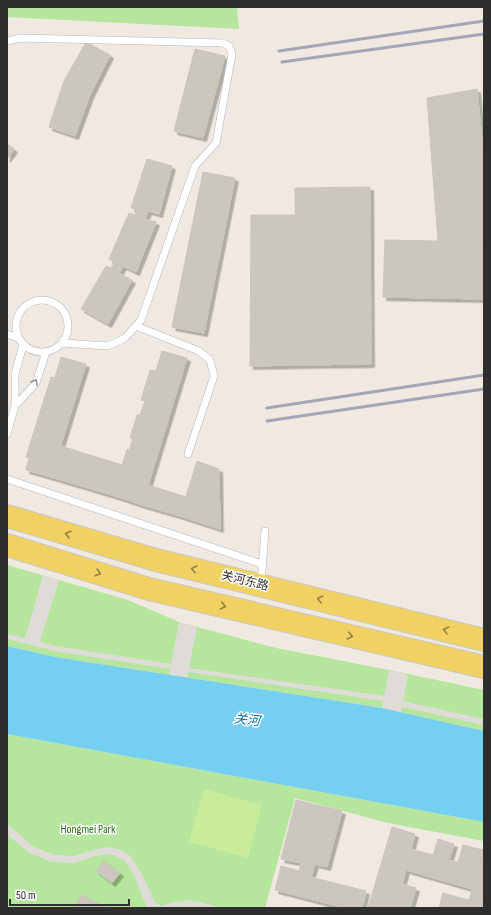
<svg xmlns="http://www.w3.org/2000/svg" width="491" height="915" viewBox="0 0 491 915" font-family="'Sofia Sans Condensed','Noto Sans SC',sans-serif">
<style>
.green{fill:#b6e59e}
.pitch{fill:#c9ec9a}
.plaza{fill:#dfdcd8}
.water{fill:#75cff0}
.building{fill:#cbc7bf;stroke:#cbc5ba;filter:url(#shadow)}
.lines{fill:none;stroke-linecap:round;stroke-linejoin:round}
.lane-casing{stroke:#b4b7c1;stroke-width:8}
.primary-casing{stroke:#c9c9c9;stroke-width:24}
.lane{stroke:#fff;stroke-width:7}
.primary{stroke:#f2d163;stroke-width:22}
.rail{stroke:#a3a6b8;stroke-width:3}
.oneway{stroke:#969696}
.oneway2{stroke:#908048}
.labels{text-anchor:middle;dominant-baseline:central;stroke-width:3;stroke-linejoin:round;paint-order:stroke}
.street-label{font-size:12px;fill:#2e2e2e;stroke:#fff}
.park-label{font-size:12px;fill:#2c6e1b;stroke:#fff}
.water-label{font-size:13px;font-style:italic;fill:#0d6fa3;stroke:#fff}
</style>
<defs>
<filter id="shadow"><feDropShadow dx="3.5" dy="3.5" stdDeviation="0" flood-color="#0004"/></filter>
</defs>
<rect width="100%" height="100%" fill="#efe9e1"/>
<path class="green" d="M7 7H237L239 29 7 17Z
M7 565 128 600 179 622 276 648 389 670 484 690V731L382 708 55 657 7 646Z
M7 734 484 822V841L388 823 295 798 265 908H7Z"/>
<path class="pitch" d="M204 789 262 805 248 858 189 842Z"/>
<path class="plaza" d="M43 575 59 580 40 642 56 646 171 664 179 622 197 627 189 668 384 696 389 670 408 675 403 701 484 719V725L402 707 401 712 382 708 383 701 188 672 187 678 169 675 170 669 55 651 7 639V634L25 638Z
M7 824 34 847 55 855 73 856 93 850 109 847 121 850 131 857 141 872 155 902 161 906 170 903 187 900 205 903 220 908H147L134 875 125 861 111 854 95 856 74 863 51 862 30 853 11 838 7 834Z"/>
<path class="water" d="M7 646 55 657 382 708 484 731V822L7 734Z"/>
<path class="building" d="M86 42 110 55 90 95 75 136 49 127 64 81Z
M195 49 225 56 203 138 174 131Z
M477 89 484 162V242L438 241 427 98Z
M7 144 14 149 7 159Z
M147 159 172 166 159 214 148 211 145 219 156 222 136 272 123 266 119 273 132 280 108 324 81 309 106 266 111 268 115 262 109 259 129 213 135 215 137 209 131 208Z
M203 172 235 178 204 333 172 327Z
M370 187 371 364 296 365 295 188Z
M251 215H295L296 365 250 366Z
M385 240 484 242V299L383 297Z
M162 351 187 358 142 505 118 497 123 481 118 480 127 449 129 450 133 439 130 438 137 415H140L145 401 141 400 150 370 156 371Z
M61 357 86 364 51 477 26 470 29 458 26 457 51 377 55 378Z
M61 446 122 465 118 480 123 481 118 497 51 477Z
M197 461 219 469 220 529 180 516Z
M148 485 186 497 180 516 142 505Z
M296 800 342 811 327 867 315 864 311 877 366 891 362 908H345L275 890 281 866 299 871 301 863 281 859Z
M392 827 415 834 411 849 433 855 438 839 454 844 449 860 458 862 463 845 483 850 472 889 406 870 402 884 416 888 410 908H368Z
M483 850H484V908H482L483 904 469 900Z
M104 861 120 873 112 883 96 871Z
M443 893 483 904 482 908H439Z
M81 895 108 908H75Z"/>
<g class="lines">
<g class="lane-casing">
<path id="lane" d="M7 41 21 38 223 43 229 46 232 54 216 143 195 166 141 320 125 338 108 346 62 343
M16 326a26 26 0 1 1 52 0a26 26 0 1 1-52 0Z
M136 326 199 351 210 360 214 376 188 454
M7 334 18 338
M15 406 36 383 46 352
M7 434 15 406V374L23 345
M7 479 262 564
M261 583 265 531"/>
</g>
<g class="primary-casing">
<path id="primary" d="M7 516 156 560 484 640
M7 545 149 589 484 667"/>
</g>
<use href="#lane" class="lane"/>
<use href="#primary" class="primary"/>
<path class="rail" d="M279 51 484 21
M282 62 484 34
M267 408 484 375
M267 421 484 389"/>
</g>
<defs><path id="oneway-chevron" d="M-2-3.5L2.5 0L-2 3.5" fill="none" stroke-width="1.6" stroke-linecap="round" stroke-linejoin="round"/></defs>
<use class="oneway" href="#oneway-chevron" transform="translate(35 382) rotate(-61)"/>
<g class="oneway2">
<use href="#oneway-chevron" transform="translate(68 534) rotate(-163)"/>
<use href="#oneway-chevron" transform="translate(194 569) rotate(-166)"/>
<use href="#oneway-chevron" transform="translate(98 573) rotate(17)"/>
<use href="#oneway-chevron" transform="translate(320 599) rotate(-166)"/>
<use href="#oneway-chevron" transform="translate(223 606) rotate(13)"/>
<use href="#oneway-chevron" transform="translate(446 630) rotate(-166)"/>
<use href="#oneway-chevron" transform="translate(350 636) rotate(13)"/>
</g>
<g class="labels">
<g class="street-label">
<text transform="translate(245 581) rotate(14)">关河东路</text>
</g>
<g class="park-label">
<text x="88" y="829">Hongmei Park</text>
</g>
<g class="water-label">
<text transform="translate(247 720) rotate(7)">关河</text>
</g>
</g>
<rect width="491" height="915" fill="none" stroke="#2e2e2e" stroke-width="16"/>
<path d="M10 899v6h119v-6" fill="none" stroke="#2e2e2e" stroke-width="2"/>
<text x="16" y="899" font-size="12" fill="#2e2e2e" stroke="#ffffff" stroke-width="3" paint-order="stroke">50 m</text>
</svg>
